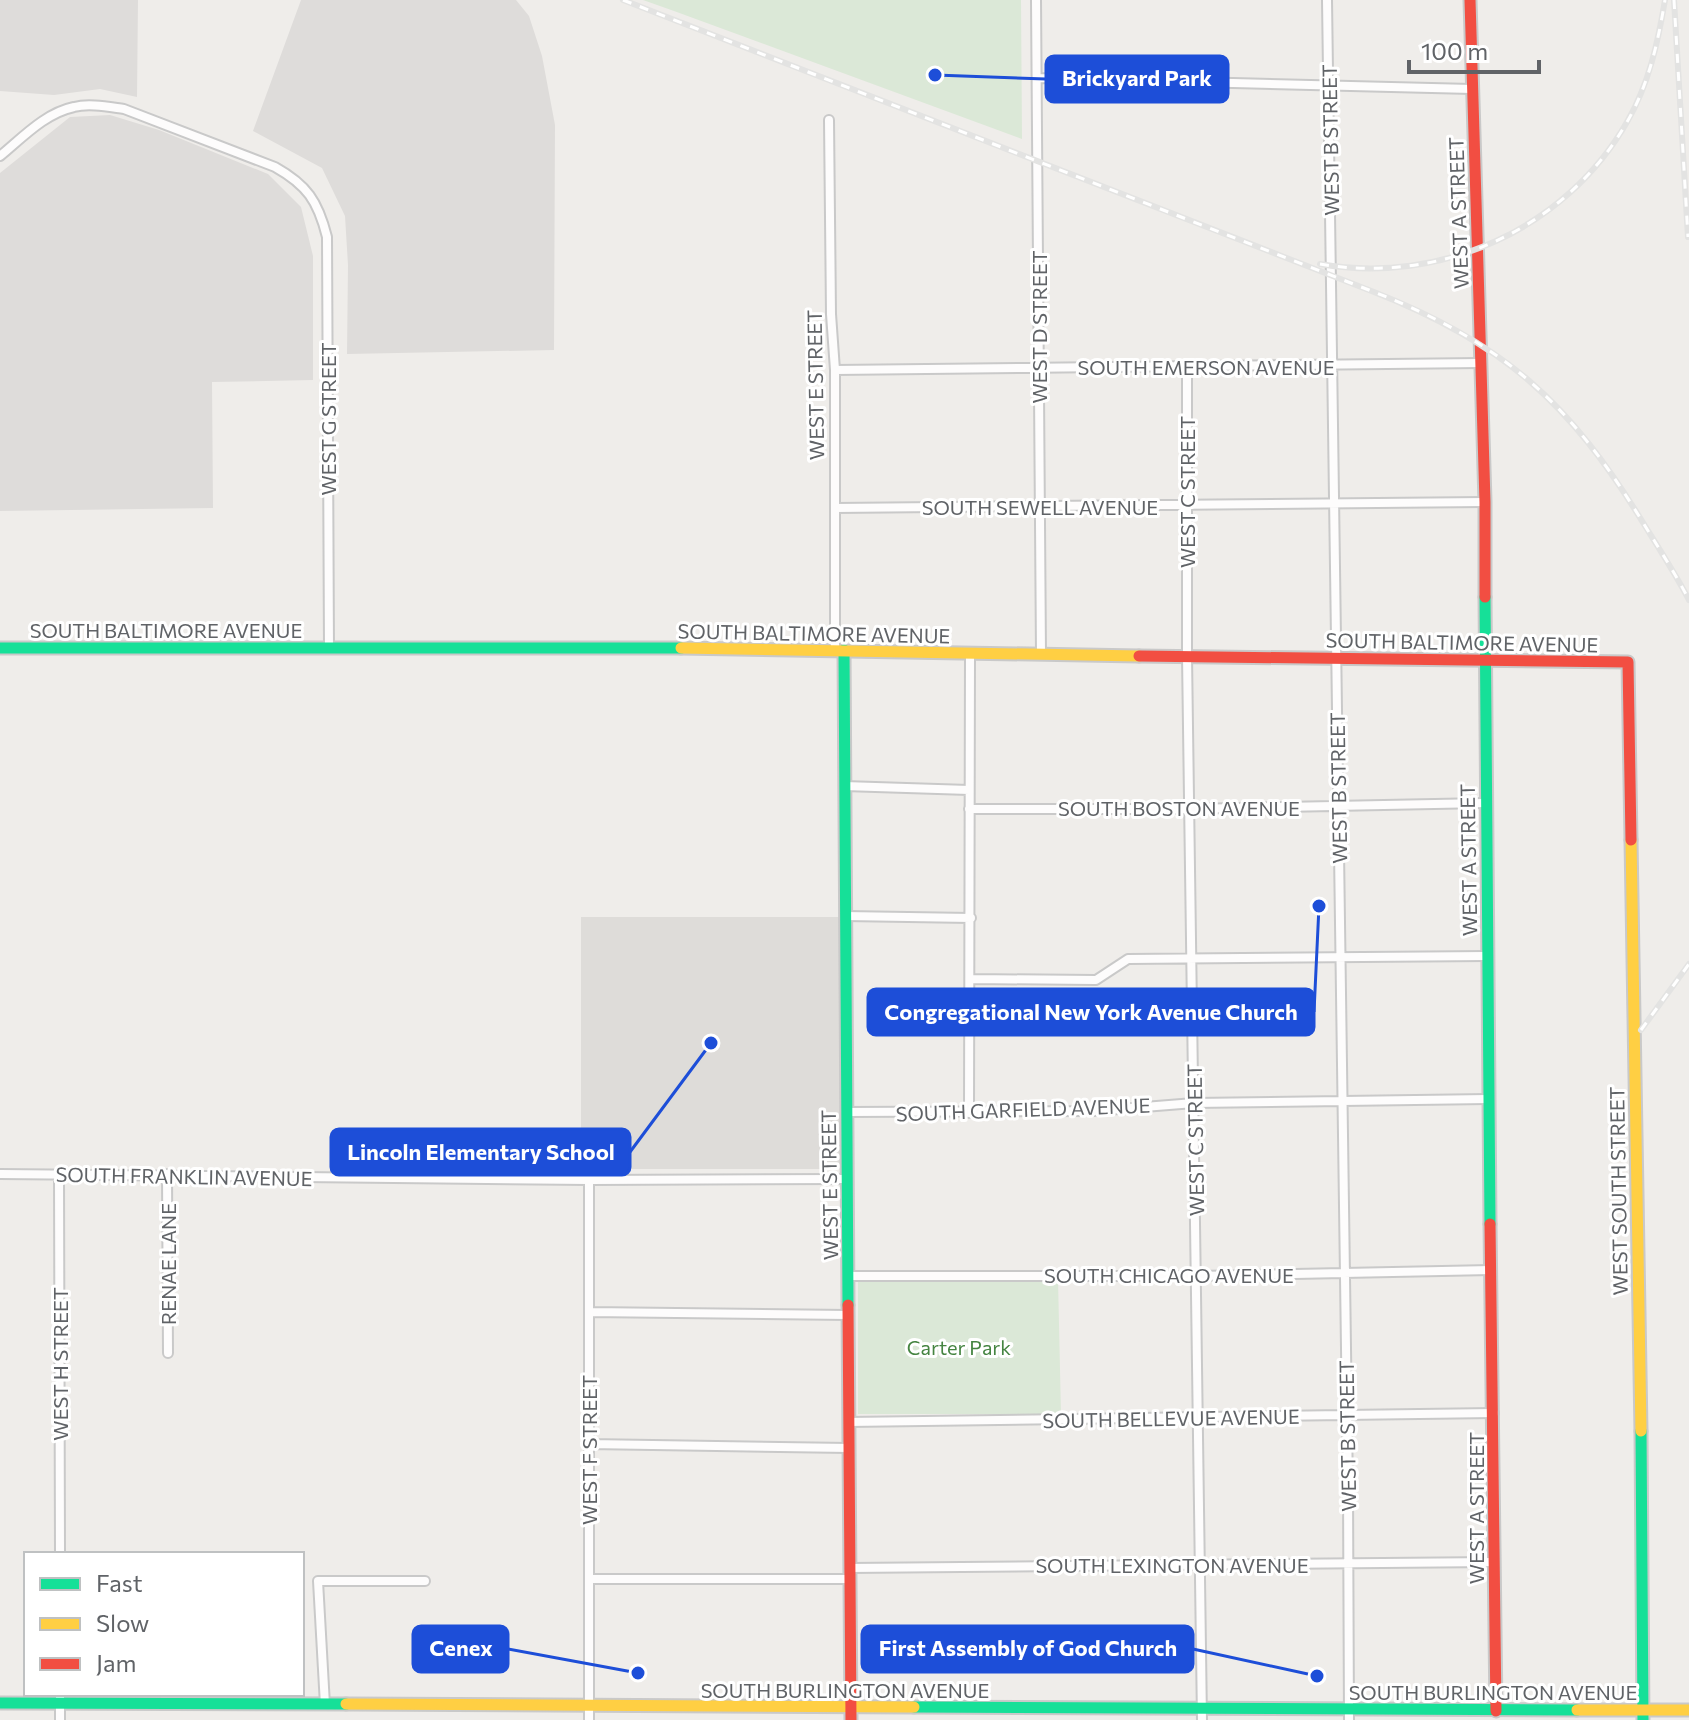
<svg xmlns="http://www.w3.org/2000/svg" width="1689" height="1720" viewBox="0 0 1689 1720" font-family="Commissioner,sans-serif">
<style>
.industrial{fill:#dedcda}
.education{fill:#dedcd9}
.green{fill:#dbe8d7}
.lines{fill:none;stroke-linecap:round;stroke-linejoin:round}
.street-casing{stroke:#c9c9c9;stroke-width:12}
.fast-casing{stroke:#c9c9c9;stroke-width:15}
.slow-casing{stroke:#c9c9c9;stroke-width:15}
.jam-casing{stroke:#c9c9c9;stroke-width:15}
.street{stroke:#fdfcfc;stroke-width:8}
.fast{stroke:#16e098;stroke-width:11}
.slow{stroke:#ffcf43;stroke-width:11}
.jam{stroke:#f24e42;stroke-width:11}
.rail-casing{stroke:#e3e3e2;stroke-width:6}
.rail{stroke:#fff;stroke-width:3;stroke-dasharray:9;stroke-linecap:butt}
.labels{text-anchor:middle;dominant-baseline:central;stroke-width:6;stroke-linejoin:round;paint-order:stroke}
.street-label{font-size:20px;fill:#606367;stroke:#fff}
.park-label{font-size:20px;fill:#458441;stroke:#fff}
.leader{fill:none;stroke:#1d4ed8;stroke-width:3}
.callout-dot{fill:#1d4ed8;stroke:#fff;stroke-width:3}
.callout{fill:#1d4ed8;stroke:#1d4ed8;stroke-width:3}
.callout-label{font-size:22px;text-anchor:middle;font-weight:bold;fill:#fff}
</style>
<rect width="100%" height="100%" fill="#efedea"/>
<path class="industrial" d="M0 0H138L137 97 100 89 54 95 0 91Z
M301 0H516L529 16 542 56 555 125 554 350 347 354 348 265 345 216 322 168 253 131Z
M110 115 159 130 268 174 301 207 313 256V380L212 382 213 508 0 511V173L70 117Z"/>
<path class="education" d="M581 917H841V1169H581Z"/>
<path class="green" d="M643 0H1021L1022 139 674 11Z
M1058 1279 1061 1414H858V1282Z"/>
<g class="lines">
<g class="street-casing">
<path id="street" d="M1036 0 1041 654
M1327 0 1348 1490 1349 1720
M1037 78 1472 89
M829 120 831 314 835 370V650
M0 156C22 138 45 113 74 107 89 103 109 107 124 109L275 167C307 185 318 201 327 237L329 649
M1187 367V656L1202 1720
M835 370 1481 363
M835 508 1485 502
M844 786 969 790
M969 809H1190L1485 803
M845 916 971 918
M971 979 1096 980 1128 959 1487 956
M846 1112 1094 1111 1194 1103 1488 1099
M969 1113 970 654
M0 1174 589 1180 847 1179
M59 1174 60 1554
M167 1174 168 1353
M848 1276H1197L1491 1270
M589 1312 848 1315
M848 1422 1494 1413
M589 1444 849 1448
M849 1568 1495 1562
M589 1579H849
M325 1705 318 1581H425
M60 1720V1694
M589 1720V1180"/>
</g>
<g class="fast-casing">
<path id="fast" d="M1485 597 1490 1224
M0 648H681
M844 650 848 1305
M1641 1431 1643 1720
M0 1703 346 1704
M914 1707 1577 1710"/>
</g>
<g class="slow-casing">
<path id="slow" d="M681 648 1139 656
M1631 840 1641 1431
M346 1704 914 1707
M1577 1710H1689"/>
</g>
<g class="jam-casing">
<path id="jam" d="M1470 0 1485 502V597
M1139 656 1628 662 1631 840
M1490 1224 1496 1711
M848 1305 851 1720"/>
</g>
<use href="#street" class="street"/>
<use href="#fast" class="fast"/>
<use href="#slow" class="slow"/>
<use href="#jam" class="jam"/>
<g class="rail-casing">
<path id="rail" d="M623 0 1374 292C1504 343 1570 403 1642 521 1658 547 1675 573 1689 600
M1674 0 1688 237
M1320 264C1441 285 1566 229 1627 122 1649 84 1658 42 1665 0
M1641 1030 1689 964"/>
</g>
<use href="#rail" class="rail"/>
</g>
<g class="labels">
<g class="street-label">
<text transform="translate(1330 140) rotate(-91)">WEST B STREET</text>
<text transform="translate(1458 213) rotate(-92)">WEST A STREET</text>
<text transform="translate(1039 327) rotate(-90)">WEST D STREET</text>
<text x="1206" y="367">SOUTH EMERSON AVENUE</text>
<text transform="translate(815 385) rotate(-91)">WEST E STREET</text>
<text transform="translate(328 419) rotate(-90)">WEST G STREET</text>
<text transform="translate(1187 492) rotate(-90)">WEST C STREET</text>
<text x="1040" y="507">SOUTH SEWELL AVENUE</text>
<text x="166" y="630">SOUTH BALTIMORE AVENUE</text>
<text transform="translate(814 633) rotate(1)">SOUTH BALTIMORE AVENUE</text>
<text transform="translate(1462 642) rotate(1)">SOUTH BALTIMORE AVENUE</text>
<text transform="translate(1338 788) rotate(-91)">WEST B STREET</text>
<text x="1179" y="808">SOUTH BOSTON AVENUE</text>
<text transform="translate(1468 860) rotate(-91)">WEST A STREET</text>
<text transform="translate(1023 1109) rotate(-2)">SOUTH GARFIELD AVENUE</text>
<text transform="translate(1195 1140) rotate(-91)">WEST C STREET</text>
<text transform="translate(184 1176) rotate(1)">SOUTH FRANKLIN AVENUE</text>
<text transform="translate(829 1185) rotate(-91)">WEST E STREET</text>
<text transform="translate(1618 1191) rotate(-91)">WEST SOUTH STREET</text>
<text transform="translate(168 1264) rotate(-90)">RENAE LANE</text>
<text x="1169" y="1275">SOUTH CHICAGO AVENUE</text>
<text transform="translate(60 1364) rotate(-90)">WEST H STREET</text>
<text transform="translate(1171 1418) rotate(-1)">SOUTH BELLEVUE AVENUE</text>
<text transform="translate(1347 1436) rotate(-91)">WEST B STREET</text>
<text transform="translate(589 1450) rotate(-90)">WEST F STREET</text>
<text transform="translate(1476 1508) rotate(-90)">WEST A STREET</text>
<text x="1172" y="1565">SOUTH LEXINGTON AVENUE</text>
<text x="845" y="1690">SOUTH BURLINGTON AVENUE</text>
<text x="1493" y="1692">SOUTH BURLINGTON AVENUE</text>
</g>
<g class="park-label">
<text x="959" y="1347">Carter Park</text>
</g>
</g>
<path class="leader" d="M935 75L1046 79M1319 906L1314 1012M711 1043L630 1152M1317 1676L1193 1649M638 1673L508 1649"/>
<g class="callout-dot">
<circle cx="935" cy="75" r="8"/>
<circle cx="1319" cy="906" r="8"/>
<circle cx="711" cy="1043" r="8"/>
<circle cx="1317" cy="1676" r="8"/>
<circle cx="638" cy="1673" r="8"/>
</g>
<g class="callout">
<rect x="1046" y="56" width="182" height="46" rx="8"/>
<rect x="868" y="989" width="446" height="46" rx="8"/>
<rect x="331" y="1129" width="299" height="46" rx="8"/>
<rect x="862" y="1626" width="331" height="46" rx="8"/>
<rect x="413" y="1626" width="95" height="46" rx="8"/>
</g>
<g class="callout-label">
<text x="1137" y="86">Brickyard Park</text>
<text x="1091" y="1020">Congregational New York Avenue Church</text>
<text x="481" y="1160">Lincoln Elementary School</text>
<text x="1028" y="1656">First Assembly of God Church</text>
<text x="461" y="1656">Cenex</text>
</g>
<rect x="24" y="1552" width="280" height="144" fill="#ffffff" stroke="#bfc1c2" stroke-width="2"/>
<rect x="40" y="1578" width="40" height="12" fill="#16e098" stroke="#bfc1c2" stroke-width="2"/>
<text x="96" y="1592" font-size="24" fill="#606367">Fast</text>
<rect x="40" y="1618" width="40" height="12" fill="#ffcf43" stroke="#bfc1c2" stroke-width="2"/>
<text x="96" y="1632" font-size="24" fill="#606367">Slow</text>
<rect x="40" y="1658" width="40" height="12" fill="#f24e42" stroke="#bfc1c2" stroke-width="2"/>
<text x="96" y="1672" font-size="24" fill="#606367">Jam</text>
<path d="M1409 60v12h130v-12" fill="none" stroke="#606367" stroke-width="4"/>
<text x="1421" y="60" font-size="24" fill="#606367" stroke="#ffffff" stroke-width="6" paint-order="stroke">100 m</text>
</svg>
